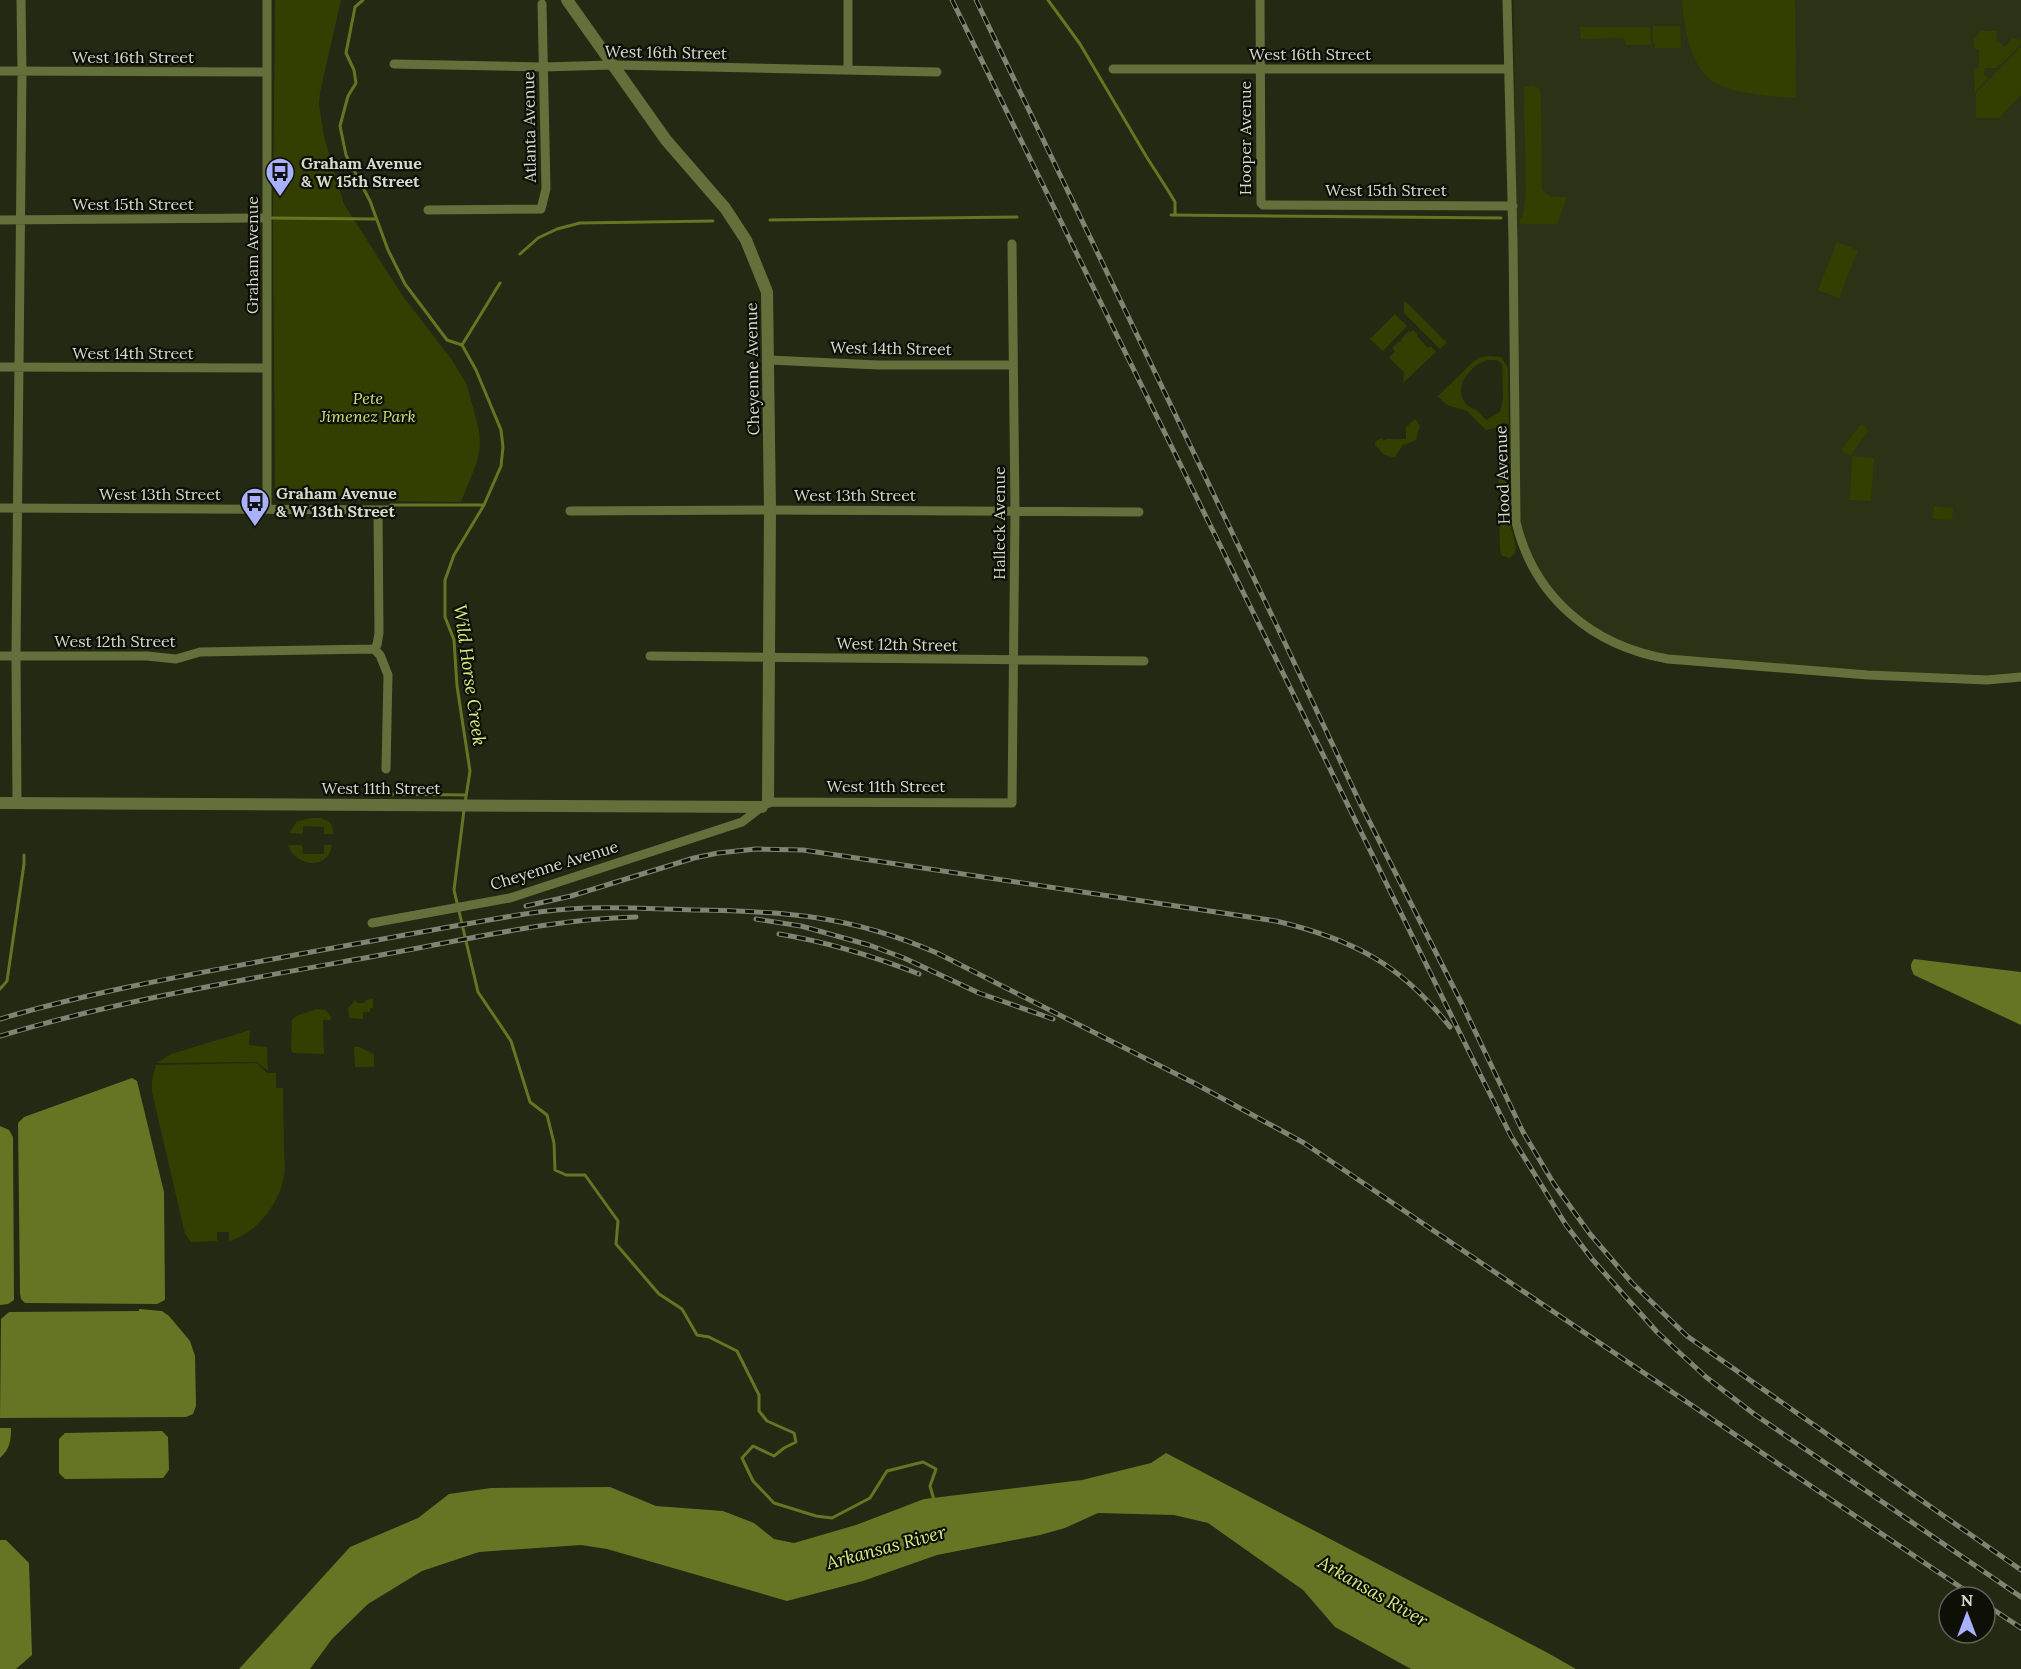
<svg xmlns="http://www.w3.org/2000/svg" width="2021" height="1669" viewBox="0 0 2021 1669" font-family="Lora,serif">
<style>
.built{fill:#2c3215}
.green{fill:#333f01;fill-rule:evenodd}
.water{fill:#647623}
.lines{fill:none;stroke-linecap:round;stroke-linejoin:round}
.stream{stroke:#647623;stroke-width:3}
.minor{stroke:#63703c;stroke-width:9}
.tertiary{stroke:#63703c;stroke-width:12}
.rail-casing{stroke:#808573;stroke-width:5}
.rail{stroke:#0e1007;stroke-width:3;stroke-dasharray:9;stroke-linecap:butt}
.labels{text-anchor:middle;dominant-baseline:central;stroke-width:4.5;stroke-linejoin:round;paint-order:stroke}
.street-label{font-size:16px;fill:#d7dbcd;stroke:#0e1007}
.poi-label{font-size:16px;font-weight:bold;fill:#d7dbcd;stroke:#0e1007;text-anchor:start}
.park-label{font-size:16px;font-style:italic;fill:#cbe678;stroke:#0e1007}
.water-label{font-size:18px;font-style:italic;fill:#d5f082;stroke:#0e1007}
</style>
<rect width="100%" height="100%" fill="#232912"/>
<path class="built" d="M1514 0H2021V677L2013 679 1669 659 1608 639 1559 601 1537 572 1517 521Z"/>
<path class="green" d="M275 0H341L320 92 319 104 324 137 344 204 402 295 452 360 467 385 479 430 480 446 477 462 461 502 279 500 275 493 273 214Z
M1682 0H1795L1796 98C1770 96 1740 95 1717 84 1690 70 1684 27 1682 0Z
M1680 26 1681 48H1655V45L1653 44V26Z
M1580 27H1650L1651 45H1626L1624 39 1621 38 1581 39Z
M1981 31H1996L1997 43 1999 42 2005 47 2010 42 2011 38 2021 40V44L2000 65H1997V68H1985L1984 75 1988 78 1975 92 1974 69 1979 68V50L1974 48V39Z
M2021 47V95L1999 118H1976V93Z
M1533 86 1539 89 1541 94 1542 190 1551 197H1567L1557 224H1520V219L1523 215 1526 191 1524 87Z
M1837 242 1858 250 1839 298 1818 290Z
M1404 301 1406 302 1447 343 1440 349 1404 313Z
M1395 314 1407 326 1383 351 1370 339Z
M1413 330 1418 334 1417 336 1428 348 1431 346 1436 352 1403 383 1404 372 1389 358 1395 351 1392 348 1399 341 1402 343 1401 339 1409 331 1411 332Z
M1489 356 1501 357 1508 368 1509 424 1502 423 1499 427 1486 430 1467 411 1447 405 1440 398 1437 397 1474 361 1481 357ZM1488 360H1497L1502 364 1503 399 1500 412 1486 420C1483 417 1480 412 1476 410 1471 407 1467 407 1464 401 1454 385 1472 364 1488 360Z
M1415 419 1420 426 1416 440 1403 445 1395 457C1383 457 1382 452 1375 445V442L1381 438 1384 441 1386 439H1406V427Z
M1861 424 1869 430 1850 456 1841 450Z
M1498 456 1505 459 1509 466 1510 523 1516 547 1515 553 1510 558 1502 556 1500 550Z
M1852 456 1874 458 1871 501 1850 500Z
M1934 506 1953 508 1952 520 1933 519Z
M311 818H321L328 821 332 825 333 834H324V827L303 826V834L289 833 297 821Z
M302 845 303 854H324V845H332C329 870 296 868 288 845Z
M373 999V1008H370V1012H363V1019L349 1018 348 1008 356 1000 357 1003H365L366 1000Z
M317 1009 326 1010 331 1017 330 1020H323L324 1054 293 1053 291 1050 292 1020 296 1016Z
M250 1030 249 1045 267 1047 268 1071 257 1062 157 1063 171 1054Z
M354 1047H359L374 1054V1067H355Z
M257 1063 267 1073H276V1088H283C283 1108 284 1128 284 1148 284 1159 286 1171 283 1181 277 1207 255 1234 229 1241V1232H217V1241L191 1242 185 1234 152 1092V1080L156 1065Z"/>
<path class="water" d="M1914 959 2021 972V1025L1914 975C1911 969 1909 965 1914 959Z
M132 1078 137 1081 164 1192 165 1300 157 1304 25 1303 21 1299 20 1293 18 1123 24 1117Z
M0 1126 9 1130 13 1137 14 1300 8 1304 0 1305Z
M139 1309 162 1311 169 1316 190 1341 195 1356 196 1406 193 1414 186 1417 0 1418 1 1319 9 1312 139 1311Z
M0 1428H11C11 1440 10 1449 0 1458Z
M162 1431 168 1437 169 1470 163 1478 65 1479 59 1473V1439L65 1433Z
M1166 1453 1546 1652 1576 1669H1411L1335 1627 1303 1590 1208 1523 1174 1515 1098 1513 1065 1528 1040 1535 937 1555 863 1581 787 1601 607 1549 581 1545 479 1552 422 1571 368 1604 332 1639 310 1669H239L350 1547 418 1518 449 1494 491 1488 610 1487 656 1506 723 1511 754 1523 774 1539 794 1543 856 1525 924 1499 1082 1480 1151 1463Z
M0 1540H6L29 1563 32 1655 16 1669H0Z"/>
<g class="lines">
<path class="stream" d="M363 0 355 7 346 53 354 70 356 83 348 96 340 126 346 155 370 201 388 250 405 284 447 340 462 345 476 370 501 430 503 447 501 466 484 505 454 555 445 580V617L454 640 457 686 470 771 465 803
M1048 0 1080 44 1146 156 1169 192 1175 202V215
M1171 215 1501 218
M269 218 376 219
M770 220 1017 217
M520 254 538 238 557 229 580 223 713 221
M462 345 500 283
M391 505H484
M388 794 466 795
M464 810 454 890 478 992 511 1041 530 1102 547 1115 554 1143 555 1170 566 1175H585L618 1221 616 1244 659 1294 682 1309 697 1335 709 1337 737 1351 759 1395V1411L767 1421 794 1433 796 1442 784 1448 774 1456 753 1446 742 1458 753 1481 774 1503 816 1516 832 1518 870 1498 887 1471 923 1462 936 1469 930 1486 934 1500
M0 989 7 981 24 864V855"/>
<path class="minor" d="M848 0V70
M1260 0 1261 203 1263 205 1513 206
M1507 0 1513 241 1516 522C1534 598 1593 646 1668 659L1868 675 1987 680 2021 677
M394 64 543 67 613 65 937 72
M1113 69H1508
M0 71 267 72
M428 210 541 209 546 189 542 4
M0 220 267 218
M769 360 878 365H1013
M0 367 266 368
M0 508 392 510
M267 509V0
M570 511 770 510 1139 512
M374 649 377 645 379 633 378 510
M374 649 380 655 388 675 386 769
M0 656H147L176 659 200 652 374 649
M650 656 1144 661
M17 803 16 656 22 72 21 0
M372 923 510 898 742 822 768 802 1012 803 1015 511 1012 244"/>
<path class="tertiary" d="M567 0 666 140 725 208 746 240 767 292 770 510 768 802
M0 803 762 807"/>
<g class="rail-casing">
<path id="rail" d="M952 0 1483 1080 1511 1136 1566 1225 1592 1259 1657 1332 1706 1377 1754 1414 2021 1597
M976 0 1276 624 1360 803 1463 1006 1523 1132 1554 1184 1590 1234 1632 1283 1687 1336 2021 1570
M526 906 571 896 694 858 718 853 756 849 803 850 1276 921C1352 939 1401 964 1450 1027
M756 919 801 926 869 945 904 958 979 993 1053 1019
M779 934C828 942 873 956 919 974
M0 1019C98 990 199 973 300 954 353 944 407 935 460 925 496 919 533 911 569 909 611 906 653 909 694 910 786 911 852 916 937 953L1194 1083 1304 1143 1975 1597
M0 1036C124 999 254 978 381 955 465 940 551 919 636 917
M1985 1604 2021 1628"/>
</g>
<use href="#rail" class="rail"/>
</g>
<defs>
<g id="bus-pin" transform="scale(1.5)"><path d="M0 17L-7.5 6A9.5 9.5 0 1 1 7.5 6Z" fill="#a9b0fc" stroke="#0e1007"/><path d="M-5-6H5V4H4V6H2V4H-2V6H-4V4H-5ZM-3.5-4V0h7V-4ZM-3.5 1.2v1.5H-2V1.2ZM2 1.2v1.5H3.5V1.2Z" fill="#111"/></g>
</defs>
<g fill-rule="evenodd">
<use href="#bus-pin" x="280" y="172"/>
<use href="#bus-pin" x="255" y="502"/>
</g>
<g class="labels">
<g class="street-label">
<text transform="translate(666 52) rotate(1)">West 16th Street</text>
<text x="1310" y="54">West 16th Street</text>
<text x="133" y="57">West 16th Street</text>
<text transform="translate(529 127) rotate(-91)">Atlanta Avenue</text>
<text transform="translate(1245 138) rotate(-90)">Hooper Avenue</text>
<text x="1386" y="190">West 15th Street</text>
<text x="133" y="204">West 15th Street</text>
<text transform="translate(252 255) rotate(-90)">Graham Avenue</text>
<text transform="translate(891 348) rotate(1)">West 14th Street</text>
<text x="133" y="353">West 14th Street</text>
<text transform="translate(752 369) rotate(-91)">Cheyenne Avenue</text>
<text transform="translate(1502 475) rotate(-92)">Hood Avenue</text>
<text x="160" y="494">West 13th Street</text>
<text x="855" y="495">West 13th Street</text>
<text transform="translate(999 523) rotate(-90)">Halleck Avenue</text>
<text x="115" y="641">West 12th Street</text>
<text transform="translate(897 644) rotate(1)">West 12th Street</text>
<text x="886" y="786">West 11th Street</text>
<text x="381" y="788">West 11th Street</text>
<text transform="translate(554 865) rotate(-17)">Cheyenne Avenue</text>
</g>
<g class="poi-label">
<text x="301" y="163">Graham Avenue<tspan x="301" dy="18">&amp; W 15th Street</tspan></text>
<text x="276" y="493">Graham Avenue<tspan x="276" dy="18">&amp; W 13th Street</tspan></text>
</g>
<g class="park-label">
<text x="368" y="398">Pete<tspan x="368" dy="18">Jimenez Park</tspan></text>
</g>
<g class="water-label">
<text transform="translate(470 675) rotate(82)">Wild Horse Creek</text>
<text transform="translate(886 1547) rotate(-15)">Arkansas River</text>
<text transform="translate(1373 1591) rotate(30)">Arkansas River</text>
</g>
</g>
<g transform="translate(1967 1615)"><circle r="28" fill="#0e1007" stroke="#5e6156" stroke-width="1.5"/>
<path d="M0-4.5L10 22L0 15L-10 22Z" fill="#a9b0fc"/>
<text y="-9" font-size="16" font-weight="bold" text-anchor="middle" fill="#d7dbcd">N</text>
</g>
</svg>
